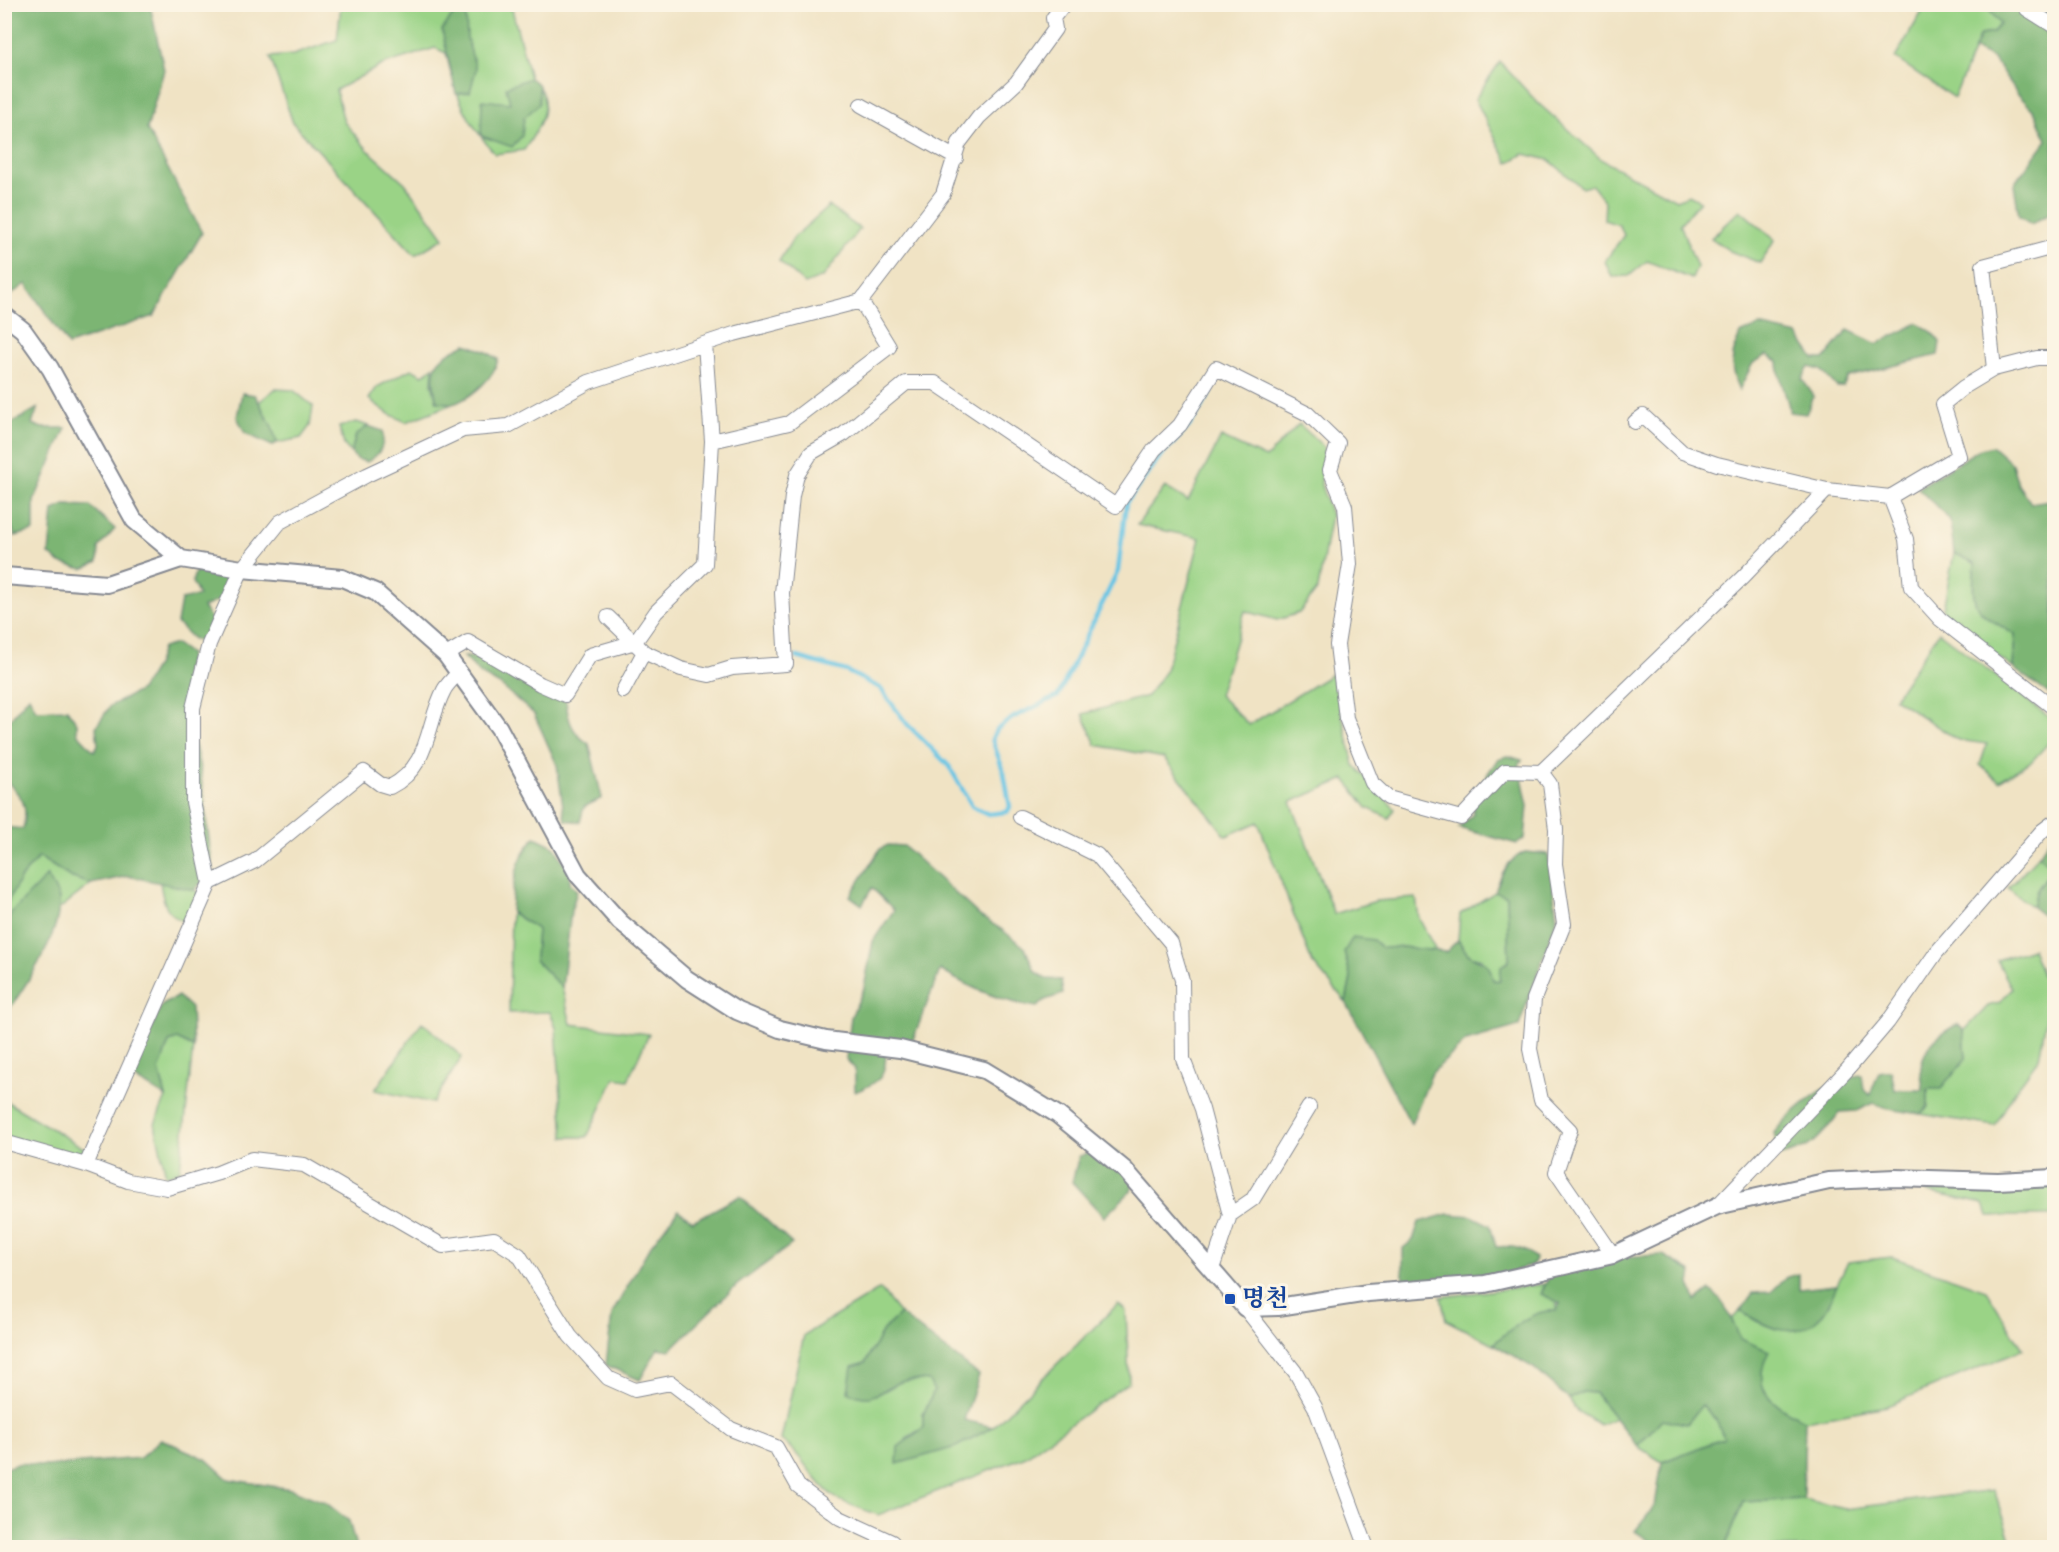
<svg xmlns="http://www.w3.org/2000/svg" width="2059" height="1552" viewBox="0 0 2059 1552" font-family="'IM FELL English','Noto Serif KR',serif">
<style>
.green{fill:#9ad386;stroke:#5a8172;stroke-width:1.5}
.forest{fill:#7bb573;stroke:#4b7268;stroke-width:1.5}
.lines{fill:none;stroke-linecap:round;stroke-linejoin:round}
.stream{stroke:#66c4e4;stroke-width:4.5}
.minor-casing{stroke:#868991;stroke-width:16}
.tertiary-casing{stroke:#868991;stroke-width:20}
.minor{stroke:#fff;stroke-width:14}
.tertiary{stroke:#fff;stroke-width:16}
.transit-dot{fill:#1a4fb4;stroke:#fcf5e5;stroke-width:2}
.labels{text-anchor:middle;dominant-baseline:central;stroke-width:6;stroke-linejoin:round;paint-order:stroke}
.transit-label{font-size:24px;font-weight:bold;fill:#164399;stroke:#fcf5e5;text-anchor:start}
</style>
<rect width="100%" height="100%" fill="#fcf5e5"/>
<filter id="ink" filterUnits="userSpaceOnUse"><feTurbulence type="fractalNoise" baseFrequency=".0167" numOctaves="2"/><feDisplacementMap in="SourceGraphic" scale="12" xChannelSelector="R" yChannelSelector="G"/><feConvolveMatrix kernelMatrix="1 2 1 2 8 2 1 2 1" color-interpolation-filters="sRGB"/></filter>
<filter id="wash" filterUnits="userSpaceOnUse"><feTurbulence type="fractalNoise" baseFrequency=".008" numOctaves="4" result="noise"/><feDisplacementMap in="SourceGraphic" scale="24" xChannelSelector="R" yChannelSelector="G"/><feGaussianBlur stdDeviation="1.35" result="paint"/><feColorMatrix in="noise" values="0 0 0 0 0 0 0 0 0 0 0 0 0 0 0 0 0 1.4 0 .05"/><feComposite in="paint" operator="in"/></filter>
<g filter="url(#wash)">
<rect width="100%" height="100%" fill="#f0e3c4"/>
<path class="green" d="M341 5H500L512 9 530 78C557 99 540 127 524 150L495 154C465 119 456 97 446 53L435 48 382 65 336 90 344 122 368 150 405 183 444 238 415 255 293 123 270 57 293 55 337 40Z
M1926 5H1990L1989 10 2000 23 1993 33 1980 35 1954 98 1895 58Z
M1500 62 1538 103 1602 160 1676 200 1689 195 1700 201 1680 224 1697 267 1692 279 1647 261 1629 276 1612 277 1605 261 1624 235 1619 225 1604 220 1605 202 1592 185 1582 188 1549 160 1524 154 1508 163 1475 99Z
M829 206 860 229 823 277 805 284 779 261 794 237Z
M1740 210 1775 240 1760 263 1730 251 1711 238Z
M433 367 432 384 437 402 455 403 406 422 389 414 369 399 377 387 411 369 423 375Z
M275 389 293 390 313 406 310 426 301 438 277 443 272 427 259 402Z
M357 422 368 426 356 435 351 453 344 445 339 427Z
M1299 424 1324 447 1321 485 1331 515 1318 589 1299 613 1277 620 1245 611 1219 695 1249 725 1332 674 1354 765 1395 809 1389 818 1367 808 1345 779 1291 802 1334 914 1376 901 1416 898 1419 918 1436 951 1402 947 1344 952 1351 978 1346 1002 1312 962 1258 822 1226 836 1164 758 1096 745 1083 714 1147 696 1166 670 1200 538 1137 525 1165 487 1188 501 1221 437 1266 458Z
M1954 553 1975 563C1970 613 1975 609 2015 635L2013 668 1942 614Z
M1939 632 2054 721V737L2032 761 1999 781 1980 765 1987 744 1958 740 1894 698Z
M2039 855 2053 866 2037 890 2032 907 2008 888Z
M39 857 70 877 91 884 58 910 59 898 46 876 5 946 4 907 22 876Z
M160 882 194 890 200 894 188 923C166 916 163 903 160 882Z
M1495 892 1507 896 1509 961 1500 981 1493 980 1482 959 1469 956 1458 940 1460 914Z
M511 912 537 929 535 960 562 988 571 1024 649 1034 628 1080 615 1078 587 1137H564L556 1028 550 1012 509 1013Z
M2032 949 2042 975 2053 981 2039 1058 2015 1091 1995 1126 1920 1114 1928 1107V1089L1966 1059 1964 1031 1988 1006 1999 1003 2012 989 1997 960Z
M422 1022 462 1057 433 1103 375 1090Z
M177 1039 193 1047 180 1170 166 1176 155 1124 166 1097 159 1070 169 1042Z
M4 1100 87 1150 82 1159 5 1138Z
M2054 1182V1216H1988L1984 1204 1927 1192 1919 1187Z
M1892 1257 1986 1290 2023 1349 1887 1406 1805 1421 1773 1404 1760 1382 1763 1364 1739 1339 1732 1319 1740 1311 1758 1322 1823 1314 1848 1262Z
M1545 1284 1541 1294 1557 1301 1556 1312C1533 1308 1510 1330 1493 1344L1446 1320 1441 1297Z
M880 1289 900 1314 884 1329 865 1363 877 1395 902 1381 929 1380 934 1391 923 1415V1428L905 1439 993 1427 1118 1304 1126 1311 1129 1382 1026 1456 878 1515C864 1509 845 1505 833 1496 812 1480 803 1455 781 1440L804 1335Z
M1583 1392 1595 1393 1615 1418 1600 1425 1577 1411 1569 1399Z
M1702 1404 1716 1420 1725 1438 1662 1462 1637 1446 1662 1419 1687 1424Z
M1994 1490 2014 1547 1725 1548 1743 1502 1803 1499 1845 1509Z"/>
<path class="forest" d="M20 5H150L164 70 147 129 202 233 154 316 68 345 26 284 9 296 5 294V11Z
M1990 5H2034L2054 19V211L2031 224 2019 216 2014 184 2047 140 2034 111 2016 92 1994 59 1974 49 1980 35 1993 33 2000 23 1989 10Z
M455 12 466 15 467 38 476 69 470 92 456 94 442 30Z
M530 78 539 85V104L524 118 522 136 512 147 481 136 482 100 510 103 506 87Z
M1918 323 1932 332 1940 342 1938 355 1848 377 1843 387H1837L1821 370 1809 367 1802 379 1814 396 1806 414 1790 412C1787 394 1778 380 1778 361L1767 355 1753 363 1739 390C1729 369 1731 355 1740 334L1759 326 1798 335 1814 359H1824L1848 330 1877 344Z
M466 344 487 352 498 359C495 377 473 396 456 403 451 404 443 402 437 402 428 367 434 359 466 344Z
M242 393 255 395 272 427 277 443 272 446 245 433 237 417Z
M38 408 32 424 42 428H66L34 501V531L15 536 8 519H5V427Z
M368 426 383 431C384 446 381 454 367 462L357 459 351 453 356 435Z
M1992 446 2012 464 2018 485 2031 503 2050 500 2054 491V678L2049 694 2013 668 2015 635C1975 609 1970 613 1975 563L1954 553 1950 520 1918 488 1978 450Z
M65 505 90 506 115 529 99 547 98 562 83 569 60 563 49 554 53 510Z
M220 569 230 583 220 600 203 607 212 620 202 643 192 638 177 623 181 600 199 596 192 582 196 570Z
M176 644 190 654 184 678 195 681 188 713 200 769 213 871 194 890 128 876 91 884 70 877 39 857 22 876 5 907V827L23 829C29 805 22 796 5 780V725L29 696 36 710 67 709 77 723V733L94 751 98 745 96 727 110 706 141 690 157 664 162 648Z
M463 656 485 659 566 701C568 721 572 733 589 744L602 798 584 807 580 822 565 820 557 765 534 714 500 685 482 675Z
M1508 756 1522 760 1519 763 1528 806 1525 838 1517 844 1459 828 1473 814 1475 792 1498 759Z
M2054 832V924L2032 907 2037 890 2053 867 2039 855Z
M535 837 554 846 570 873V883L577 891 571 911 562 988 535 960 537 929 511 912C513 882 515 860 535 837Z
M888 845 904 846 981 917 1001 929 1025 948 1035 971 1046 979 1061 980 1063 994 1045 1000 1037 1007C1002 1002 970 988 940 970L912 1042 887 1041C884 1074 888 1079 855 1092V1069L846 1059 851 1017 864 988 873 941 894 910 872 888 862 905 850 896 880 849Z
M1525 852 1548 854 1557 918 1519 1026 1466 1041 1432 1073 1411 1124 1346 1002 1351 978 1344 952 1353 937 1373 940 1382 948 1402 947 1446 952 1458 940C1461 945 1466 953 1471 956 1487 965 1488 959 1493 980L1500 981 1501 966 1509 961 1507 896 1495 892C1501 874 1507 860 1525 852Z
M47 876C51 883 58 892 59 900 61 936 24 987 5 1016V946L10 914Z
M178 996 191 1008 193 1047 177 1039 169 1042 159 1070 166 1097 132 1077 161 1006Z
M1958 1024 1964 1031 1966 1059 1941 1089H1928V1107L1920 1114 1889 1109 1874 1103 1857 1111 1840 1112C1819 1139 1814 1148 1781 1156L1774 1133C1792 1110 1832 1077 1862 1075L1864 1089 1870 1095 1879 1072 1891 1070 1895 1090H1923C1923 1083 1920 1073 1921 1066 1924 1046 1942 1032 1958 1024Z
M1110 1148 1129 1162 1136 1174 1131 1191 1104 1217 1072 1182 1079 1156Z
M740 1196 792 1244 737 1285 670 1350 658 1348 640 1380 606 1365 612 1314 649 1248 678 1210 693 1221Z
M1448 1214 1472 1216 1490 1225 1496 1247C1511 1245 1524 1247 1535 1258L1534 1264C1507 1276 1480 1278 1451 1278 1435 1279 1419 1283 1403 1284V1248L1413 1240 1419 1222Z
M1663 1255 1692 1272 1690 1284 1696 1301 1710 1290C1726 1302 1733 1321 1740 1339L1769 1351C1749 1392 1772 1403 1805 1421L1803 1499 1743 1502 1725 1547H1659L1635 1531 1655 1506 1662 1462 1724 1438 1716 1420 1702 1405 1687 1424 1662 1419 1637 1446 1595 1393 1583 1392 1569 1399 1534 1368 1493 1344C1510 1330 1533 1308 1556 1311L1560 1303 1541 1294 1549 1276 1618 1257Z
M1799 1274V1289L1837 1285C1833 1293 1829 1308 1822 1315 1795 1343 1768 1328 1740 1311L1753 1293 1771 1292 1787 1277Z
M900 1314 979 1375 964 1420 993 1427 956 1447 897 1464 898 1447 923 1428V1415L934 1391 929 1381C921 1380 908 1379 901 1382 877 1390 875 1405 848 1392L852 1367 865 1363 884 1329Z
M161 1439 206 1459 228 1479 291 1489 326 1503 349 1521 356 1547H5V1468L21 1463 46 1466 140 1458Z"/>
<g class="lines">
<path class="stream" d="M797 657 846 671 880 688 907 724 949 766 972 806 988 814 1007 812 1010 807 1004 773 992 739 997 729 1014 717 1058 696 1118 571 1126 503 1160 457 1189 426 1211 392"/>
</g>
</g>
<g filter="url(#ink)">
<g class="lines">
<g class="minor-casing">
<path id="minor" d="M2027 4V9L2054 26
M861 105 956 158
M2054 247 1983 266 1994 369 1964 387 1943 404 1959 456 1890 497 1906 539 1911 587 1940 619 2054 708
M1994 369 2037 358H2054
M1635 422 1643 416 1682 452 1717 464 1827 490 1890 497
M712 441 789 423 889 347 861 301
M608 617 644 652 623 691
M644 652 681 669 709 675 732 668 786 664 782 593 792 496 797 475 811 453 844 434 906 383H935L1116 506 1154 450 1180 425 1216 368 1308 414 1338 443 1330 470 1345 506 1350 564 1337 645 1346 718 1372 783 1388 798 1461 818 1505 771 1541 772 1743 577 1827 490
M446 655 468 642 540 684 565 695 590 655 635 642 656 612 705 564 712 441 705 344
M459 672C454 678 447 684 444 690 426 724 431 766 390 787L380 784 364 772 255 861 210 883 86 1165 128 1181 167 1188 218 1173 252 1159 304 1165 443 1246 494 1239 519 1255 570 1336 608 1378 635 1390 671 1383 731 1429 776 1447 798 1486 840 1518 892 1542 896 1548
M1541 772 1550 784 1556 829 1555 864 1564 924 1534 999 1530 1049 1541 1100 1570 1130 1556 1172 1613 1255
M1020 817 1097 855 1171 943 1182 980 1183 1059 1202 1109 1230 1215 1212 1269
M210 883 193 802V708L209 644 242 569 280 522 367 475 463 430 508 426 589 382 734 334 861 301 943 194 959 143 979 117 1016 83 1055 29 1053 18 1064 4
M4 1142 86 1165
M1717 1206 1848 1069 1888 1022 1936 953 2042 831 2054 822
M1230 1215 1253 1199 1309 1107
M1245 1308 1296 1373 1315 1407 1367 1548"/>
</g>
<g class="tertiary-casing">
<path id="tertiary" d="M4 315 23 330 50 368 134 520 181 559 242 569 342 578 375 592 446 655 499 728 578 875 620 922 687 979 737 1011 780 1029 826 1040 900 1049 984 1070 1058 1115 1125 1170 1245 1308 1278 1307 1368 1293 1485 1284 1613 1255 1717 1206 1829 1181 1895 1178 1998 1181 2054 1178
M4 576 107 584 181 559"/>
</g>
<use href="#minor" class="minor"/>
<use href="#tertiary" class="tertiary"/>
</g>
</g>
<rect class="transit-dot" x="1224" y="1293" width="12" height="12" rx="3"/>
<g class="labels">
<g class="transit-label">
<text x="1242" y="1299">명천</text>
</g>
</g>
<rect width="2059" height="1552" fill="none" stroke="#fcf5e5" stroke-width="24"/>
</svg>
